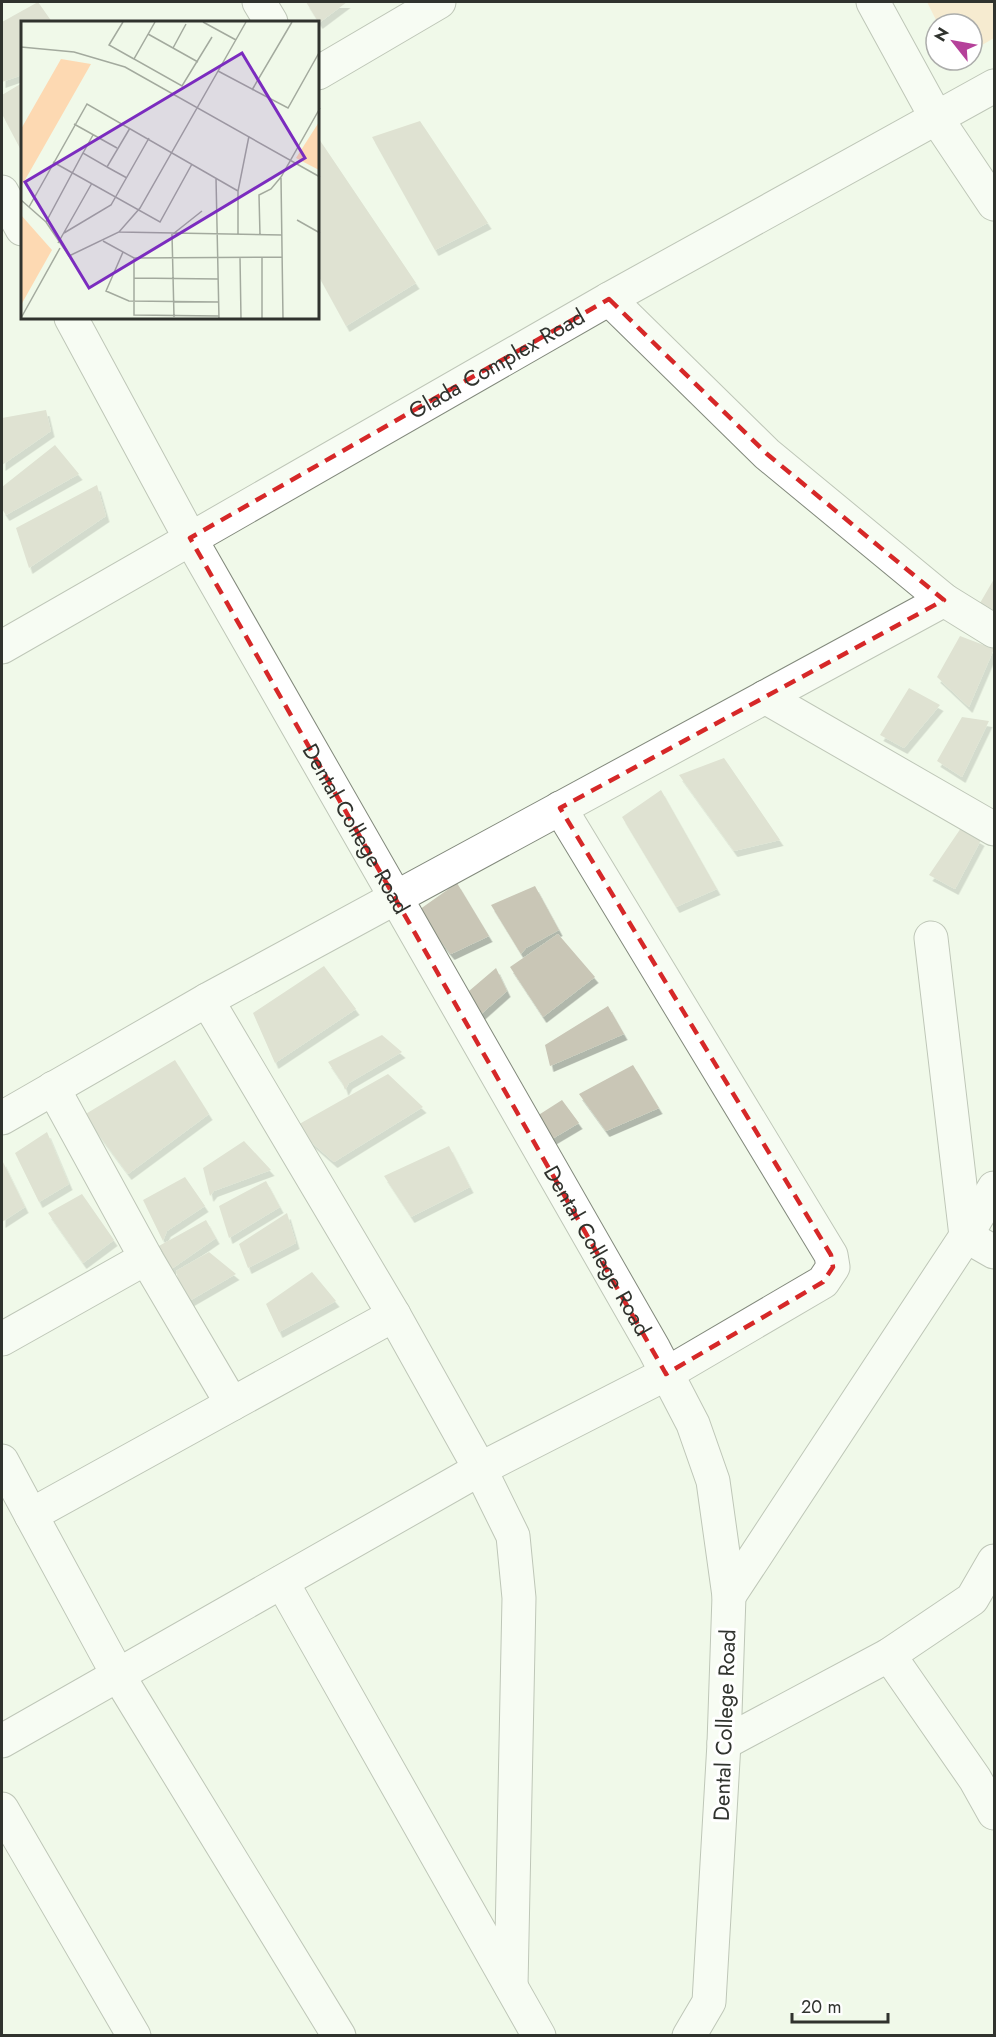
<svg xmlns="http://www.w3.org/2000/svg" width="996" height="2037" viewBox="0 0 996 2037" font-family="Jost,sans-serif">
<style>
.green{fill:#fdd9b2}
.building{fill:#c9c6b6;filter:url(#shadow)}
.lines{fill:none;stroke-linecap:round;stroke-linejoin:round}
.minor-casing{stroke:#82897c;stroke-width:35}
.tertiary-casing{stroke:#82897c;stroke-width:35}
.minor{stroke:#fff;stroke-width:33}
.tertiary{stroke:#fff;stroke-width:33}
.marked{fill:none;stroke:#d62828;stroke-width:4.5;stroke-dasharray:12 8;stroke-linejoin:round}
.labels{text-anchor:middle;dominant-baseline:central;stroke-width:6;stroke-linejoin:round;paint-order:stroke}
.street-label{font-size:22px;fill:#30332e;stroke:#fff}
.inset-road{fill:none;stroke:#a3aa9e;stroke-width:1.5}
.view{fill:#7b2cbf;fill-opacity:0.15;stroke:#7b2cbf;stroke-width:3}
.inset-edge{fill:none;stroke:#30332e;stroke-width:3}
</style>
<defs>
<filter id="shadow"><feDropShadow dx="3.5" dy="6" stdDeviation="0" flood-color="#0004"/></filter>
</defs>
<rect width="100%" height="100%" fill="#f0f9e9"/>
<path class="green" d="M927 2H994V38L972 51V24H938Z"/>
<path class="building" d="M38 2 52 22H22V75L2 82V22Z
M306 2H347L319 23Z
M22 83V152L2 114V95Z
M420 121 488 223 435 250 372 137Z
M319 139 416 283 346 326 318 275Z
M46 410 51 431 2 465V418Z
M55 445 79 474 6 515 2 509V487Z
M97 485 106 516 29 568 16 528Z
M994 579V610L980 603Z
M960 636 994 649 969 707 937 677Z
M909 688 940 705 904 748 880 735Z
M962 717 989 721 962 777 937 761Z
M724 758 780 840 734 851 679 775Z
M661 790 717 889 676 907 622 817Z
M961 828 981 840 955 889 929 875Z
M457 883 489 936 451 954 416 912Z
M535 886 559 930 526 948 521 954 491 905Z
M558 934 595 977 543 1017 510 967Z
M324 966 356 1009 275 1063 253 1013Z
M496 968 507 991 479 1016 469 991Z
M608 1006 624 1034 550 1066 545 1045Z
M382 1035 402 1052 349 1083 345 1090 343 1084 328 1062Z
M175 1060 209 1114 128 1174 84 1115Z
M633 1065 659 1108 606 1131 579 1094Z
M388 1074 423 1107 334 1162 294 1127Z
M562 1100 579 1123 547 1142 537 1116Z
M47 1132 69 1184 39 1202 15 1153Z
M244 1141 271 1170 214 1191 210 1196 203 1168Z
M449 1146 470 1187 411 1217 384 1176Z
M2 1160 25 1207 2 1222Z
M185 1177 205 1206 167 1231 163 1241 143 1200Z
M266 1181 280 1207 229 1238 219 1206Z
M82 1194 114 1240 83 1263 48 1213Z
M287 1213 296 1243 248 1268 239 1244Z
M206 1220 216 1238 170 1270 157 1247Z
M209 1252 236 1274 184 1304 176 1271Z
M312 1272 336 1301 279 1332 266 1304Z"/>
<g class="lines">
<g class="minor-casing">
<g id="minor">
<path d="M259 2 271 22"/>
<path d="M873 2 937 119 994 204"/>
<path d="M318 73 439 2"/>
<path d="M2 192 22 229"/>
<path d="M609 299 767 454 944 600 994 631"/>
<path id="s1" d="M71 318 190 538 654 1349 693 1424 713 1481 729 1596 724 1743 709 2002 689 2036"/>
<path d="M765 697 994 829"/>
<path d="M931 938 966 1236"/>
<path d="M207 1000 394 1315 480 1469 513 1536 519 1598 511 1986"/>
<path d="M53 1088 146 1258 232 1404 31 1515 118 1675 339 2036"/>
<path d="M2 1118 207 1000 944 600"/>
<path d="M966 1236 994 1252"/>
<path d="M2 1339 146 1258"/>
<path d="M232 1404 394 1315"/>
<path d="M2 1461 31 1515"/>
<path d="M282 1582 539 2036"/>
<path d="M729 1596 966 1236 994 1188"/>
<path d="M889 1655 975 1779 994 1813"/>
<path d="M2 1741 480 1469 666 1374 823 1282 833 1267 831 1255 560 808"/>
<path d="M724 1743 889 1655 972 1599 994 1561"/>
<path d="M2 1809 134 2036"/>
</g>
</g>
<g class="tertiary-casing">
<g id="tertiary">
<path id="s2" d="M2 647 609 299 994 86"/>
</g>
</g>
<use href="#minor" class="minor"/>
<use href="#tertiary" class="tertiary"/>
</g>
<path d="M0 0H996V2037H0ZM609 299 767 454 944 600 560 808 831 1255 833 1267 823 1282 666 1374 190 538Z" fill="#f0f9e9" fill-opacity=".55" fill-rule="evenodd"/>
<path class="marked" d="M609 299 767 454 944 600 560 808 831 1255 833 1267 823 1282 666 1374 190 538Z"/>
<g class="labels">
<g class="street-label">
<text stroke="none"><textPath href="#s2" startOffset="570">Glada Complex Road</textPath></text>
<text stroke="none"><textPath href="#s1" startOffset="585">Dental College Road</textPath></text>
<text stroke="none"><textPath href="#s1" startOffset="1071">Dental College Road</textPath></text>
<text transform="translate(724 1725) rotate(-88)">Dental College Road</text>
</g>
</g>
<g transform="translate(21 21)">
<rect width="298" height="298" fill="#f0f9e9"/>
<path d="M40 38 70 43 0 166V108ZM298 101V149L275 137ZM0 194 31 229 0 284Z" fill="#fdd9b2"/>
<path class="inset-road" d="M102 1 88 24 113 38M134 1 113 38 161 65 191 16M182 1 215 19M127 13 177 41M0 26 53 31 104 46 299 156M152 27 165 3M197 50 267 87 299 30M231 69 271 1M53 103 96 127M62 132 72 114M32 141 139 201 171 143M86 146 106 157M195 157 198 298M260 157 262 298M0 179 25 201 48 235 98 211 119 187 225 1M8 186 66 83 217 170M276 199 299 212M25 201 62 132 86 146 109 107M98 211 261 214M43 212 90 184 128 117M151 213 153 296M152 213 181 190M217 213V170L228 115M239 214 238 174 250 168 260 156 299 87M82 220 113 237 261 236M37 222 71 162M102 231 85 270 108 280 198 281M219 236 220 298M241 236V298M113 237V294L198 295M113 257 197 258M0 297 39 227"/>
<path class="view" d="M221 32 284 137 68 267 4 161Z"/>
<rect width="298" height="298" class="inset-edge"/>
</g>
<rect width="996" height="2037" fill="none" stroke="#30332e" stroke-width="6"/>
<g transform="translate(954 42) rotate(301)"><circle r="28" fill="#ffffff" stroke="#acadab" stroke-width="1.5"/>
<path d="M0-4.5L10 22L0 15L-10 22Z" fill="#b5419a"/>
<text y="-9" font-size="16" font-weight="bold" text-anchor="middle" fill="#30332e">N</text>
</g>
<path d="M792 2013v9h96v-9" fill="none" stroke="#30332e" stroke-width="3"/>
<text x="801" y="2013" font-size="18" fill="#30332e" stroke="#ffffff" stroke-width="4.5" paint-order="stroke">20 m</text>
</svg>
